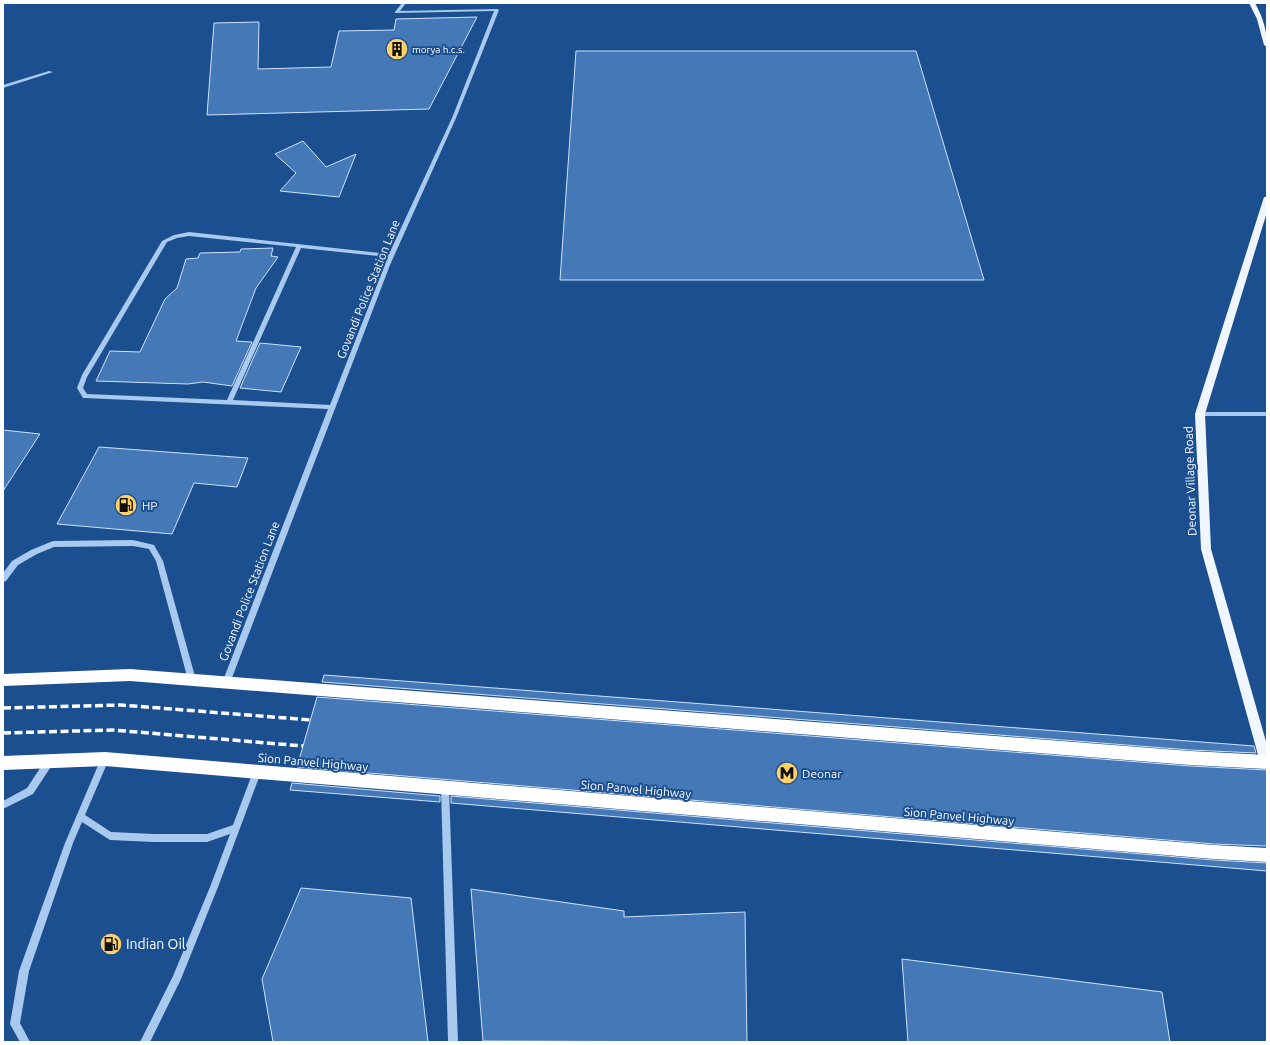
<svg xmlns="http://www.w3.org/2000/svg" width="1270" height="1045" viewBox="0 0 1270 1045" font-family="Ubuntu,sans-serif">
<style>
.building{fill:#4478b7;stroke:#cfe3fa}
.lines{fill:none;stroke-linecap:round;stroke-linejoin:round}
.minor{fill:#a9c9ee;fill-rule:evenodd}
.major{fill:#f0f6ff;fill-rule:evenodd}
.highway{fill:#fff;fill-rule:evenodd}
.rail{stroke:#fff;stroke-width:3.5;stroke-dasharray:8 3.5;stroke-linecap:butt}
.labels{text-anchor:middle;dominant-baseline:central;stroke-width:4;stroke-linejoin:round;paint-order:stroke}
.far-poi-label{font-size:10px;fill:#fff;stroke:#1b4f8f;text-anchor:start}
.street-label{font-size:12px;fill:#fff;stroke:#1b4f8f}
.poi-label{font-size:12px;fill:#fff;stroke:#1b4f8f;text-anchor:start}
.near-poi-label{font-size:14px;fill:#fff;stroke:#1b4f8f;text-anchor:start}
</style>
<rect width="100%" height="100%" fill="#1b4f8f"/>
<path class="building" d="M477 17 429 109 207 115 214 23 259 22 258 69 331 67 339 31 394 30 396 19Z
M576 51H916L984 280H560Z
M303 141 326 167 356 154 339 197 280 191 296 173 275 154Z
M273 248 271 256 278 257 256 288 236 341 252 342 232 386 203 382 188 384 96 381 110 351 140 352 165 299 177 288 186 259 198 258 200 253 240 252 241 249Z
M260 343 301 347 281 392 240 388Z
M3 430 40 434 3 491Z
M99 447 248 458 237 487 194 483 172 534 57 524Z
M324 675 1254 746 1256 753 1190 750 322 682Z
M317 697 1190 766 1267 770V846L1214 844 297 767Z
M292 783 440 796V802L290 790Z
M451 796 1214 860 1267 863V871L451 803Z
M301 888 411 898 428 1042H273L262 979Z
M471 889 624 911V917L745 912 747 1042 483 1041Z
M902 959 1162 992 1170 1042H908Z"/>
<g class="lines">
<path class="minor" d="M402 3H406L400 11 497 9 499 10 456 118 390 265 230 683 229 685 226 686 223 685 222 683 328 409 85 398H83L77 388 82 375 162 241 174 235 189 232 389 254 452 118 494 11 395 13V12ZM189 236 296 247 227 400 87 394 83 388 87 377 167 242 177 238ZM301 248 388 257 330 405 233 400Z
M49 71 53 72 3 88V85Z
M1198 412H1267V416H1198L1197 414Z
M133 540 154 545 163 561 196 680 195 682 192 683 189 682 188 680 156 561 149 549 133 546 54 547 37 554 18 565 6 581 3 582V573L12 561 31 550 53 541Z
M105 755 108 756 109 759 85 815 111 832 154 834H207L233 825 254 769 257 768 260 769 261 772 218 887 181 979 150 1042H140L173 976 210 887 230 834 207 842H154L110 840 82 822 73 843 29 971 20 1023 30 1042H20L10 1024 19 971 65 843 102 756Z
M49 758 52 759 53 762 52 765 33 794 3 809V801L27 788 46 759Z
M445 784 448 785 449 788 458 1042H448L441 788 442 785Z"/>
<path class="major" d="M1249 3H1255C1263 18 1267 30 1267 47L1264 45 1257 19Z
M1264 197H1267V212L1205 414 1211 549 1267 745 1266 767 1262 766 1260 762 1201 549 1195 414Z"/>
<path class="highway" d="M130 669 1190 751 1267 755V769L1190 765 130 681 3 686V674Z
M105 752 1214 845 1267 848V862L1214 859 105 766 3 770V756Z"/>
<path class="rail" d="M3 708 121 705 311 720
M3 733 113 730 303 746"/>
</g>
<defs>
<g id="building-disc" transform="scale(1.15)"><circle r="9.5" fill="#ffd166" stroke="#1b4f8f"/><path d="M-4-6H4V6H1V3H-1V6H-4ZM-2.5-4.3h1.7v1.8h-1.7ZM.8-4.3h1.7v1.8H.8ZM-2.5-1h1.7V.8h-1.7ZM.8-1h1.7V.8H.8Z" fill="#111"/></g>
<g id="fuel-disc" transform="scale(1.15)"><circle r="9.5" fill="#ffd166" stroke="#1b4f8f"/><path d="M-5.5-6h7V0h2V4h1.3V-2.5L3-4.5l.8-.8L6-3V5H2.5V1h-1V6h-7ZM-4.2-4.7v3.2H.2V-4.7Z" fill="#111"/></g>
<g id="metro-disc" transform="scale(1.15)"><circle r="9.5" fill="#ffd166" stroke="#1b4f8f"/><path d="M-5.5 5V-5H-3L0 0L3-5H5.5V5H3V-.5L0 4L-3-.5V5Z" fill="#111"/></g>
</defs>
<g fill-rule="evenodd">
<use href="#building-disc" x="397" y="49"/>
<use href="#fuel-disc" x="126" y="505"/>
<use href="#metro-disc" x="787" y="773"/>
<use href="#fuel-disc" x="111" y="944"/>
</g>
<g class="labels">
<g class="far-poi-label">
<text x="412" y="49">morya h.c.s.</text>
</g>
<g class="street-label">
<text transform="translate(368 289) rotate(-68)">Govandi Police Station Lane</text>
<text transform="translate(1190 481) rotate(-92)">Deonar Village Road</text>
<text transform="translate(249 591) rotate(-69)">Govandi Police Station Lane</text>
<text transform="translate(313 762) rotate(5)">Sion Panvel Highway</text>
<text transform="translate(636 789) rotate(5)">Sion Panvel Highway</text>
<text transform="translate(959 816) rotate(5)">Sion Panvel Highway</text>
</g>
<g class="poi-label">
<text x="142" y="505">HP</text>
<text x="802" y="773">Deonar</text>
</g>
<g class="near-poi-label">
<text x="126" y="944">Indian Oil</text>
</g>
</g>
<rect width="1270" height="1045" fill="none" stroke="#ffffff" stroke-width="8"/>
</svg>
